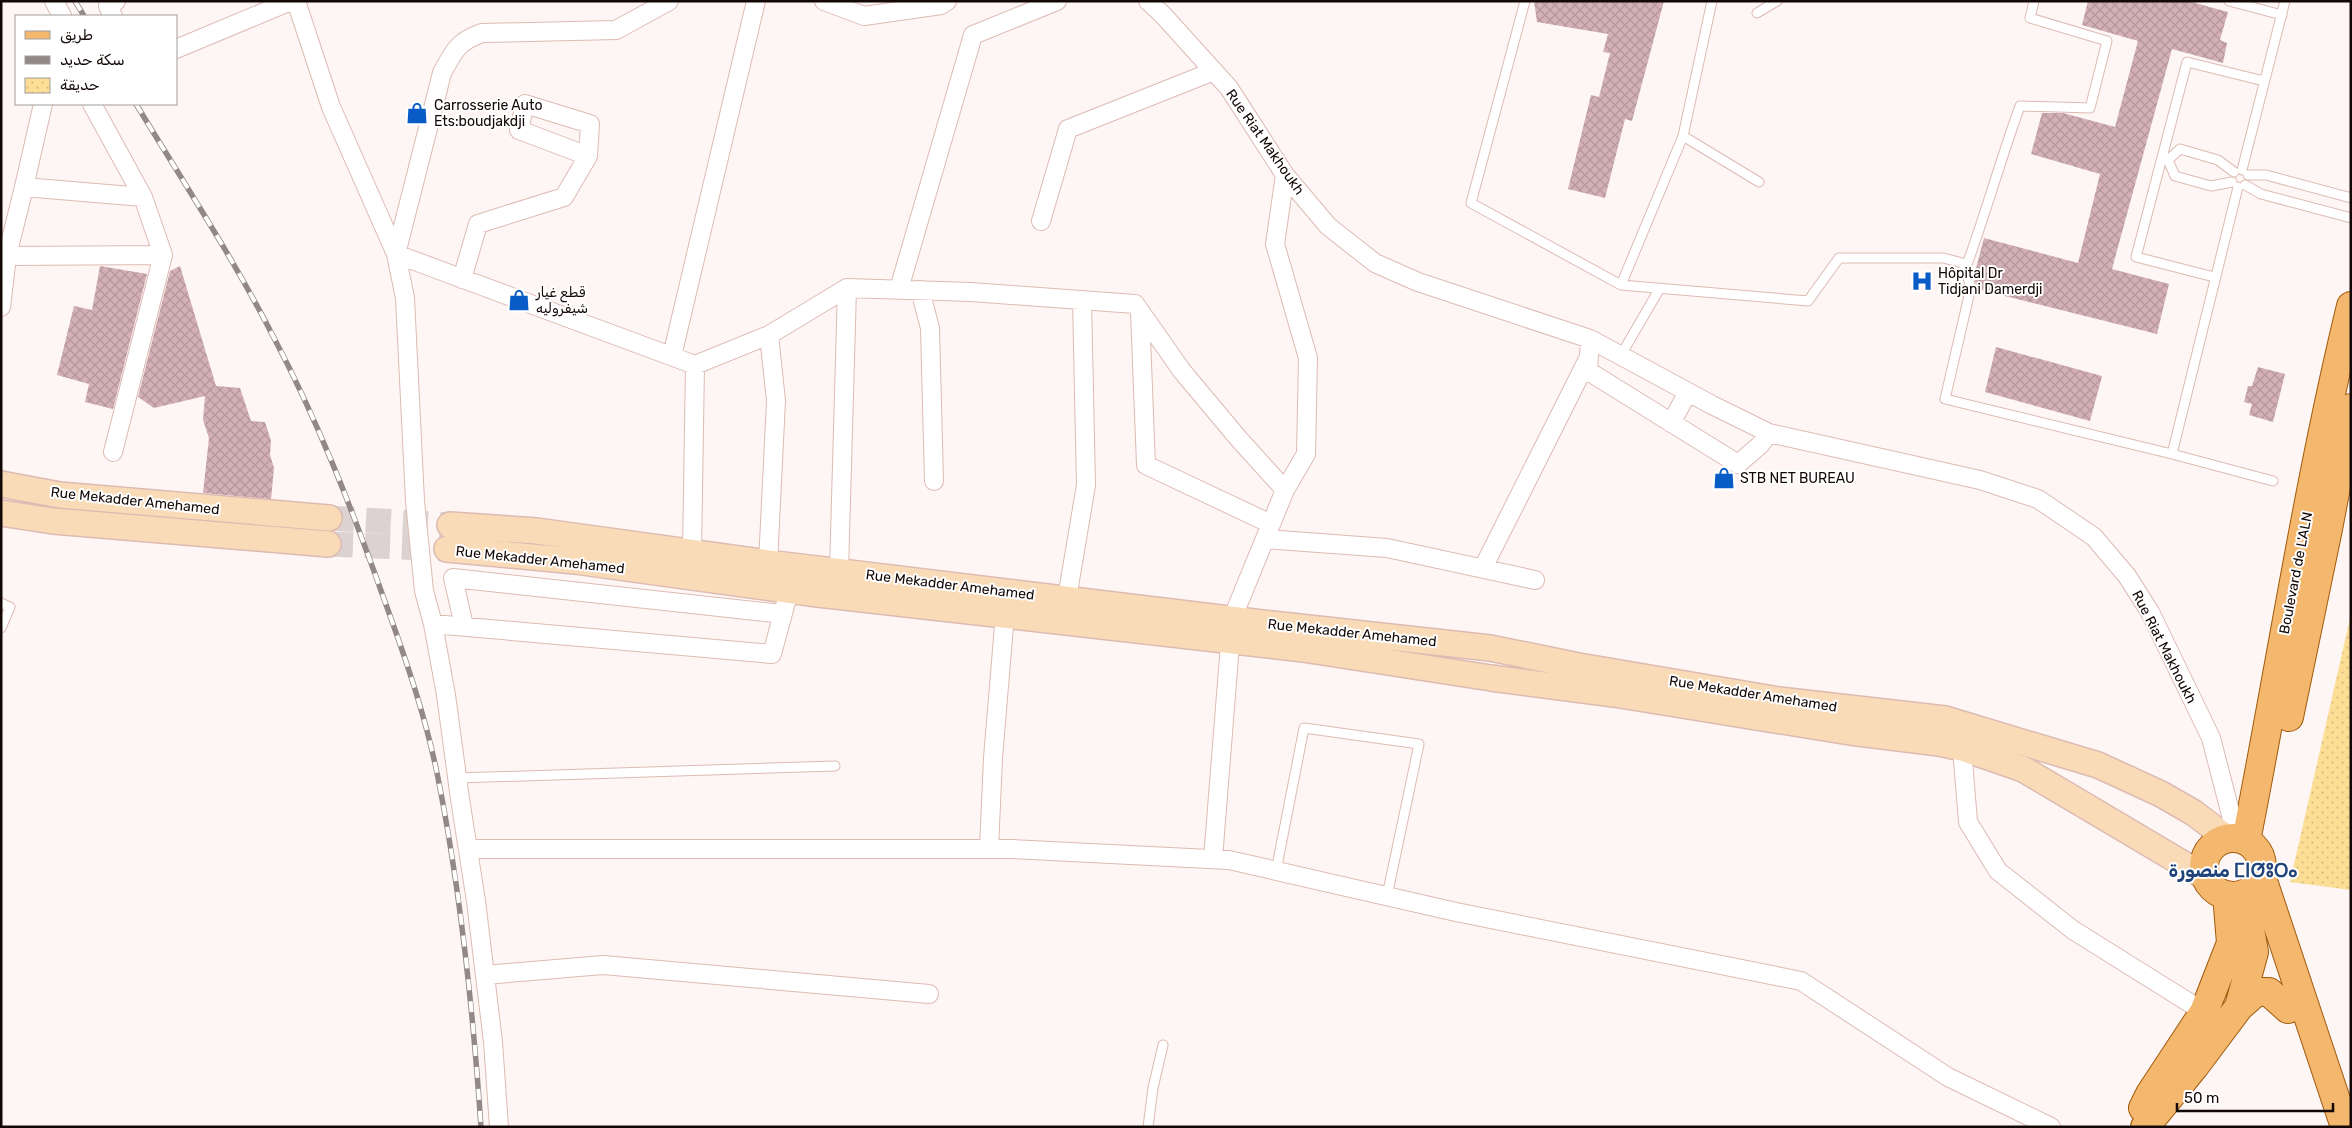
<svg xmlns="http://www.w3.org/2000/svg" width="2352" height="1128" viewBox="0 0 2352 1128" font-family="Rubik,'Noto Naskh Arabic','Noto Sans Tifinagh',sans-serif">
<style>
.park{fill:url(#park-dots)}
.building{fill:url(#building-cross-hatch)}
.lines{fill:none;stroke-linecap:round;stroke-linejoin:round}
.secondary-tunnel{stroke:#dbd2d1;stroke-width:25;stroke-dasharray:25 12;stroke-linecap:butt}
.lane-casing{stroke:#ddbbb3;stroke-width:11}
.street-casing{stroke:#ddbbb3;stroke-width:20}
.secondary-casing{stroke:#ddbbb3;stroke-width:28}
.primary-casing{stroke:#a05b0b;stroke-width:30}
.lane{stroke:#fff;stroke-width:9}
.street{stroke:#fff;stroke-width:18}
.secondary{stroke:#f9dbb7;stroke-width:25}
.primary{stroke:#f4b76e;stroke-width:28}
.rail-casing{stroke:#928987;stroke-width:5.5}
.rail{stroke:#fff;stroke-width:4;stroke-dasharray:11;stroke-linecap:butt}
.labels{text-anchor:middle;dominant-baseline:central;stroke-width:4;stroke-linejoin:round;paint-order:stroke}
.poi-label{font-size:14px;fill:#130806;stroke:#fff;text-anchor:start}
.street-label{font-size:14px;fill:#130806;stroke:#fff}
.district-label{font-size:19px;font-weight:bold;fill:#21457a;stroke:#fff}
</style>
<defs>
<pattern id="park-dots" width="8" height="8" patternUnits="userSpaceOnUse" patternTransform="scale(1.25)"><rect width="8" height="8" fill="#fdde95"/><path d="M2 2h.1M6 6h.1" fill="none" stroke="#d8bd7f" stroke-width="1.8" stroke-linecap="round"/></pattern>
<pattern id="building-cross-hatch" width="8" height="8" patternUnits="userSpaceOnUse" patternTransform="scale(1.25)"><rect width="8" height="8" fill="#d3b0b6"/><path d="M0 0l8 8M0 8l8-8" fill="none" stroke="#b4969b"/></pattern>
</defs>
<rect width="100%" height="100%" fill="#fef6f5"/>
<path class="park" d="M2351 614V890L2290 882Z"/>
<path class="building" d="M1534 1H1664L1632 121 1625 119 1605 198 1568 189 1591 95 1599 97 1610 53 1603 52 1608 34 1537 22Z
M2088 1H2188L2228 12 2220 40 2227 43 2223 63 2172 49 2112 269 2169 284 2157 334 1977 289 1974 276 1984 238 2078 263 2100 174 2031 154 2042 113H2063L2115 127 2138 41 2082 25Z
M100 266 147 274 113 409 85 402 89 384 57 375 74 306 92 310Z
M180 266 216 386 240 388 251 421 265 422 271 441 270 455 274 468 271 499 203 493 209 438 203 420 205 396 154 408 138 397 170 271Z
M1996 347 2102 376 2090 421 1985 392Z
M2258 367 2285 374 2273 422 2249 415 2252 404 2244 402 2248 386H2252Z"/>
<g class="lines">
<path class="secondary-tunnel" d="M329 518 450 525
M328 544 447 549"/>
<g class="lane-casing">
<path id="lane" d="M1525 1 1471 203 1621 285 1683 136 1759 182
M2229 1 2282 15
M1757 13 1777 1
M1683 136 1712 1
M2168 160 2180 149 2218 160 2234 172
M2168 160 2175 176 2211 186 2232 182
M2242 170 2285 1
M2248 175H2266L2351 198
M2245 185 2261 194 2351 218
M2238 187 2172 454 2273 481
M1965 270C1985 216 2000 161 2020 106L2090 108 2107 41 2030 18 2034 1
M2214 277 2136 257 2187 62 2264 81
M1621 285 1808 301 1839 258H1943L1963 263 1971 287 1945 399 2172 454
M1621 355 1660 288
M1 603 10 607 1 628
M457 778 835 766
M1276 871 1304 728 1419 744 1387 896
M1148 1127 1153 1088 1163 1045"/>
</g>
<g class="street-casing">
<path id="street" d="M54 1 62 16
M296 1 331 107 396 254 405 298 415 501 424 591 433 624 446 695 460 799 476 901 493 1042 499 1127
M669 1 616 30 482 33C457 42 454 51 442 73L396 254 695 365 769 335 847 288 971 292 1135 304 1182 371 1238 438 1285 490 1306 454 1308 358 1275 244 1285 175
M824 1 864 16 941 5 947 1
M1148 1 1163 15 1229 88 1285 175 1328 226 1375 263 1418 282 1590 339 1712 405 1769 433 1980 480 2038 499 2094 537 2127 576 2150 612 2211 738 2237 838
M113 16 108 6 116 1
M176 49 291 1
M43 104 24 187 143 197 92 104
M1041 221 1068 129 1214 71
M7 256 163 255 143 197
M462 279 478 224 564 197 588 156 519 130 525 104 590 124 588 156
M899 289 973 35 1057 1
M920 290 930 328 934 481
M1 307 7 256 24 187
M1140 312 1146 465 1271 524
M1590 339 1588 371 1738 464 1760 445 1769 433
M672 356 756 1
M1671 423 1688 392
M113 452 163 255
M1265 539 1387 548 1535 580
M692 553 695 365
M768 563 776 401 769 335
M1483 568 1589 357
M839 571 847 288
M1067 598 1086 485 1082 300
M433 624 772 654 789 591
M464 626 453 578 782 614
M1962 748 1968 822 1998 871 2073 930 2204 1012
M468 849H1011L1229 860 1456 912 1801 981 1948 1077 2051 1127
M989 849 993 758 1005 614
M1213 859 1232 619 1285 490
M485 975 603 965 929 994"/>
</g>
<g class="secondary-casing">
<path id="secondary" d="M1 484 60 495 329 518
M1 513 53 521 328 544
M450 525 537 531 768 563 1272 624 1490 648 1579 666 1779 700 1945 719 2098 765 2161 794 2194 813 2228 839
M447 549 575 561 809 593 1303 649 1491 678 1614 694 1850 732 1939 743 1962 748 2023 769 2207 878"/>
</g>
<g class="primary-casing">
<path id="primary" d="M2289 717 2328 529 2351 408
M2204 867a29 29 0 1 1 58 0a29 29 0 1 1-58 0Z
M2246 841C2281 663 2308 483 2351 306
M2261 875 2345 1127
M2239 1007 2256 992H2269L2288 1009
M2143 1108 2150 1094 2204 1012 2231 943 2227 895
M2145 1127 2194 1067 2239 1007 2254 952 2244 894"/>
</g>
<use href="#lane" class="lane"/>
<use href="#street" class="street"/>
<use href="#secondary" class="secondary"/>
<use href="#primary" class="primary"/>
<g class="rail-casing">
<path id="rail" d="M75 1 84 16
M136 104C182 180 232 256 273 336 318 421 352 509 384 599 405 657 426 717 438 778 461 893 473 1010 481 1127"/>
</g>
<use href="#rail" class="rail"/>
</g>
<defs>
<g id="shop-bare" transform="scale(1.725)"><path d="M-5-2.5h2.3a2.7 3.5 0 0 1 5.4 0H5L5.5 6h-11ZM-1.5-2.5h3a1.5 2.3 0 0 0-3 0Z" fill="#095bc5" stroke="#fff" stroke-width="2.5" paint-order="stroke"/></g>
<g id="hospital-bare" transform="scale(1.725)"><path d="M-5-5h3v3.5h4V-5h3V5h-3V1.5h-4V5h-3Z" fill="#095bc5" stroke="#fff" stroke-width="2.5" paint-order="stroke"/></g>
</defs>
<g fill-rule="evenodd">
<use href="#shop-bare" x="417" y="113"/>
<use href="#hospital-bare" x="1922" y="281"/>
<use href="#shop-bare" x="519" y="300"/>
<use href="#shop-bare" x="1724" y="478"/>
</g>
<g class="labels">
<g class="poi-label">
<text x="434" y="105">Carrosserie Auto<tspan x="434" dy="16">Ets:boudjakdji</tspan></text>
<text x="1938" y="273">Hôpital Dr<tspan x="1938" dy="16">Tidjani Damerdji</tspan></text>
<text x="536" y="292">قطع غيار<tspan x="536" dy="16">شيفروليه</tspan></text>
<text x="1740" y="478">STB NET BUREAU</text>
</g>
<g class="street-label">
<text transform="translate(1265 142) rotate(55)">Rue Riat Makhoukh</text>
<text transform="translate(135 501) rotate(6)">Rue Mekadder Amehamed</text>
<text transform="translate(540 560) rotate(6)">Rue Mekadder Amehamed</text>
<text transform="translate(2296 573) rotate(-79)">Boulevard de L'ALN</text>
<text transform="translate(950 585) rotate(7)">Rue Mekadder Amehamed</text>
<text transform="translate(1352 633) rotate(6)">Rue Mekadder Amehamed</text>
<text transform="translate(2164 647) rotate(63)">Rue Riat Makhoukh</text>
<text transform="translate(1753 694) rotate(9)">Rue Mekadder Amehamed</text>
</g>
<g class="district-label">
<text x="2233" y="870">منصورة ⵎⵏⵚⵓⵔⴰ</text>
</g>
</g>
<rect width="2352" height="1128" fill="none" stroke="#130806" stroke-width="5"/>
<rect x="15" y="15" width="162" height="90" fill="#ffffff" stroke="#a19c9b"/>
<rect x="25" y="31" width="25" height="8" fill="#f4b76e" stroke="#a19c9b"/>
<text x="60" y="40" font-size="15" fill="#130806">طريق</text>
<rect x="25" y="56" width="25" height="8" fill="#928987" stroke="#a19c9b"/>
<text x="60" y="65" font-size="15" fill="#130806">سكة حديد</text>
<rect x="25" y="78" width="25" height="15" fill="url(#park-dots)" stroke="#a19c9b"/>
<text x="60" y="90" font-size="15" fill="#130806">حديقة</text>
<path d="M2177 1103v8h156v-8" fill="none" stroke="#130806" stroke-width="2.5"/>
<text x="2184" y="1103" font-size="15" fill="#130806" stroke="#ffffff" stroke-width="4" paint-order="stroke">50 m</text>
</svg>
